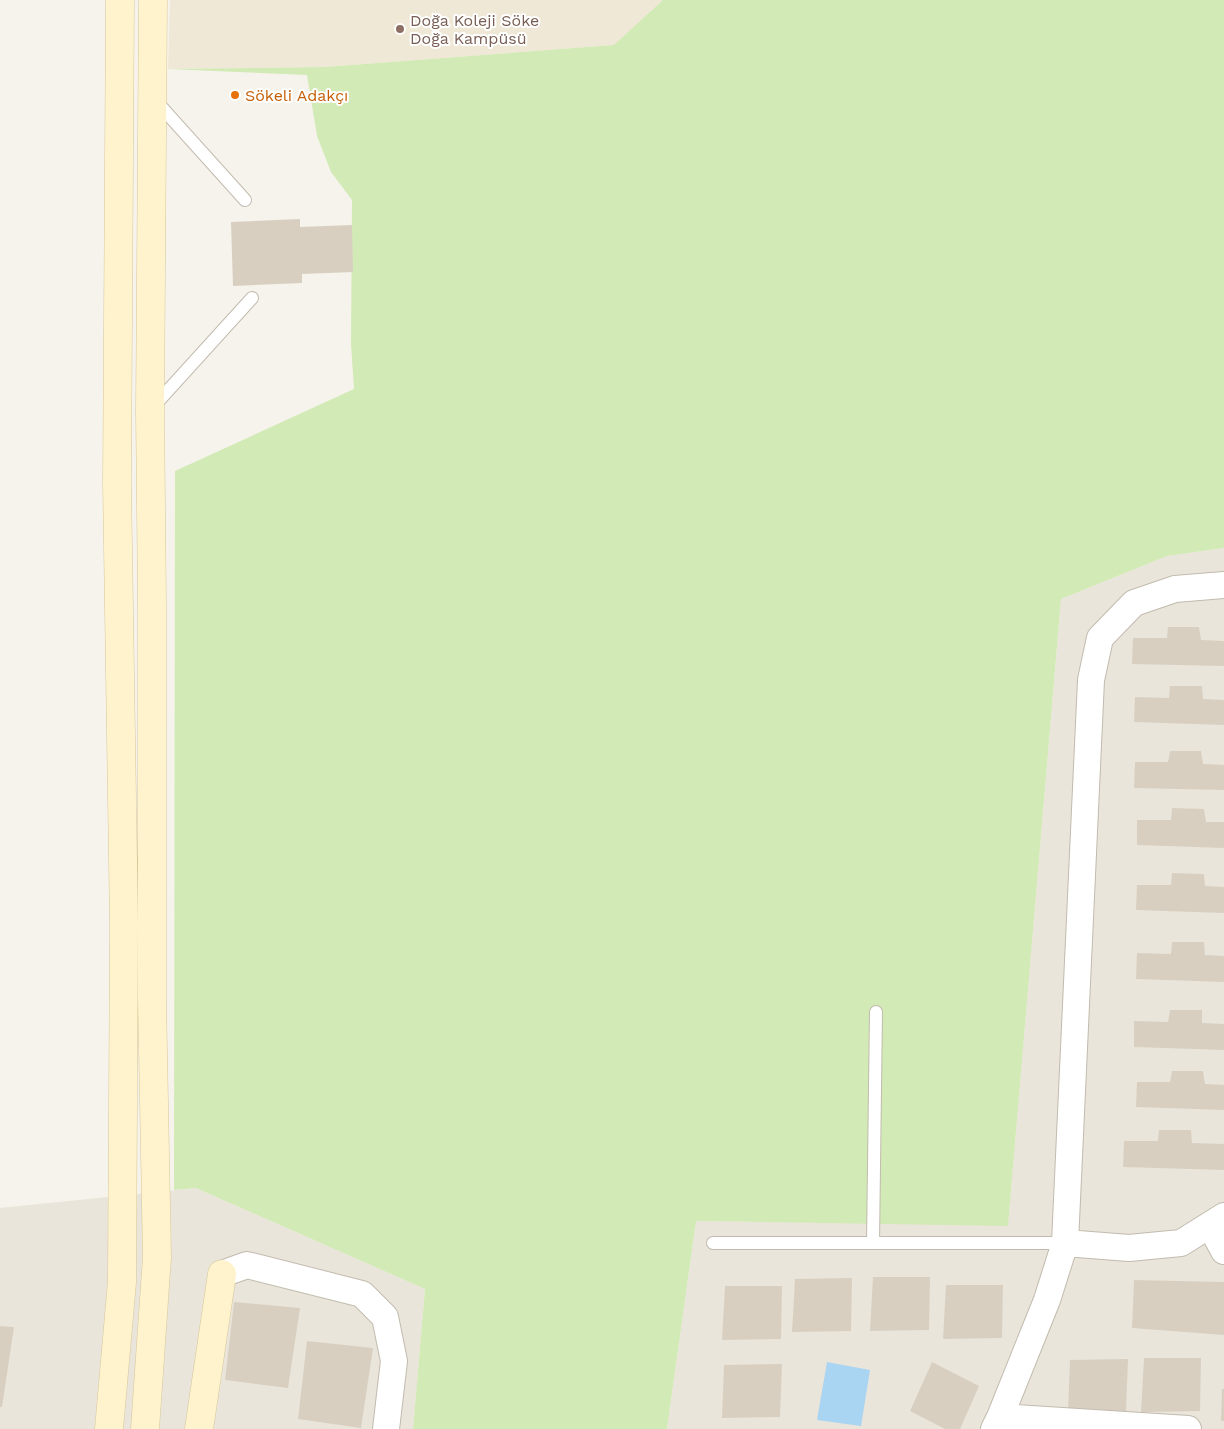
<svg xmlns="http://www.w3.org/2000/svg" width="1224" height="1429" viewBox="0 0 1224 1429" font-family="'Work Sans',sans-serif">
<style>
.residential{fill:#eae5da}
.education{fill:#efe8d6}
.green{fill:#d2eab5}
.water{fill:#a9d4f2}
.building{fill:#d8cfc1}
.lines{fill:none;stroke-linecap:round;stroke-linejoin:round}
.lane-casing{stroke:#c2bbae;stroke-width:14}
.street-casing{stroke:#c2bbae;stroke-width:28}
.secondary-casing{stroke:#d6c79b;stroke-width:29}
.lane{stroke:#fff;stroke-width:12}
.street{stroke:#fff;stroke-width:26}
.secondary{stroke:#fff3cd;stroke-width:28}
.education-dot{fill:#8d6e63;stroke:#fff;stroke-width:2}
.food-dot{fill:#e8710a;stroke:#fff;stroke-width:2}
.labels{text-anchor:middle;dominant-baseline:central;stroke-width:4;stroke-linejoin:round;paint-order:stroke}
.education-label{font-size:16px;fill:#785e54;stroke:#fff;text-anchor:start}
.food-label{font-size:16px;fill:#c56008;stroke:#fff;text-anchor:start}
</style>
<rect width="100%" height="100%" fill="#f6f3ec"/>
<path class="residential" d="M1224 548V1429H667L696 1221 1008 1225 1061 599 1167 556Z
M196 1188 425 1289 413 1429H0V1208Z"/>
<path class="education" d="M170 0H663L615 45 325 67 168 69Z"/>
<path class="green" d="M663 0H1224V548L1167 556 1061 599 1008 1226 696 1221 667 1429H413L425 1289 196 1188 174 1190 175 471 354 389 351 344 352 200 331 172 317 136 307 75 168 69 325 67 614 45Z"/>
<path class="water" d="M827 1362 870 1370 861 1426 817 1420Z"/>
<path class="building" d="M300 219V227L352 225 353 272 302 274V283L233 286 231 222Z
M1168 627H1199L1201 640 1224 641V666L1132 664 1133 638H1167Z
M1170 686H1202L1203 699 1224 700V725L1134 722 1135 697 1169 698Z
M1170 751H1201L1203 764 1224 765V790L1134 788 1135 762H1168Z
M1172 808 1204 809 1206 822H1224V848L1137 845V820H1171Z
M1172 873 1204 874 1205 886 1224 887V913L1136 910 1137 885H1171Z
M1172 942H1204L1205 955 1224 956V982L1136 979 1137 953 1171 954Z
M1170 1010H1202V1023L1224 1024V1050L1134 1047V1021L1168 1022Z
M1172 1071H1203L1205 1084 1224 1085V1110L1136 1107 1137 1082H1170Z
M1159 1130H1191L1192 1143 1224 1144V1170L1123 1167 1124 1141H1158Z
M873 1277H930L929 1330 870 1331Z
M852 1278 851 1331 792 1332 795 1279Z
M1134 1280 1224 1282V1335L1132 1328Z
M946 1285H1003L1002 1338 943 1339Z
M725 1286H782L781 1339 722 1340Z
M234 1302 300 1308 288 1388 225 1380Z
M0 1326 14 1327 2 1407H0Z
M307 1341 373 1348 361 1428 298 1419Z
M1144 1358H1201L1200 1411 1141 1412Z
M1128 1359 1126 1412 1068 1413 1070 1360Z
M932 1362 979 1386 960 1429H945L910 1411Z
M782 1364 780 1417 722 1418 724 1365Z
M1222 1389H1224V1421H1221Z"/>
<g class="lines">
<g class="lane-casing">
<path id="lane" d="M155 100 245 200
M153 407 252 298
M713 1243H1065
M873 1243 876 1012"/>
</g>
<g class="street-casing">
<path id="street" d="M1210 1225 1224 1251
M1065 1243 1129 1248 1181 1243 1224 1216
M222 1274 247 1265 362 1294 385 1317 394 1361 386 1429
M1000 1417 1188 1429
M994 1429 1000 1417 1047 1300 1065 1243 1091 680 1100 638 1134 603 1175 589 1224 585"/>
</g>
<g class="secondary-casing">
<path id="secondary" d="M109 1429 122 1282 124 925 117 483 120 0
M145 1429 157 1257 152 999V603L150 411 153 0
M199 1429 222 1274"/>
</g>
<use href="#lane" class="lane"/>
<use href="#street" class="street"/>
<use href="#secondary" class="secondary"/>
</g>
<circle class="education-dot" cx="400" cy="29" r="5"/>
<circle class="food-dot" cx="235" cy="95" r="5"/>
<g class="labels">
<g class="education-label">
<text x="410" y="20">Doğa Koleji Söke<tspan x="410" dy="18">Doğa Kampüsü</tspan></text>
</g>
<g class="food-label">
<text x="245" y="95">Sökeli Adakçı</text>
</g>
</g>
</svg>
